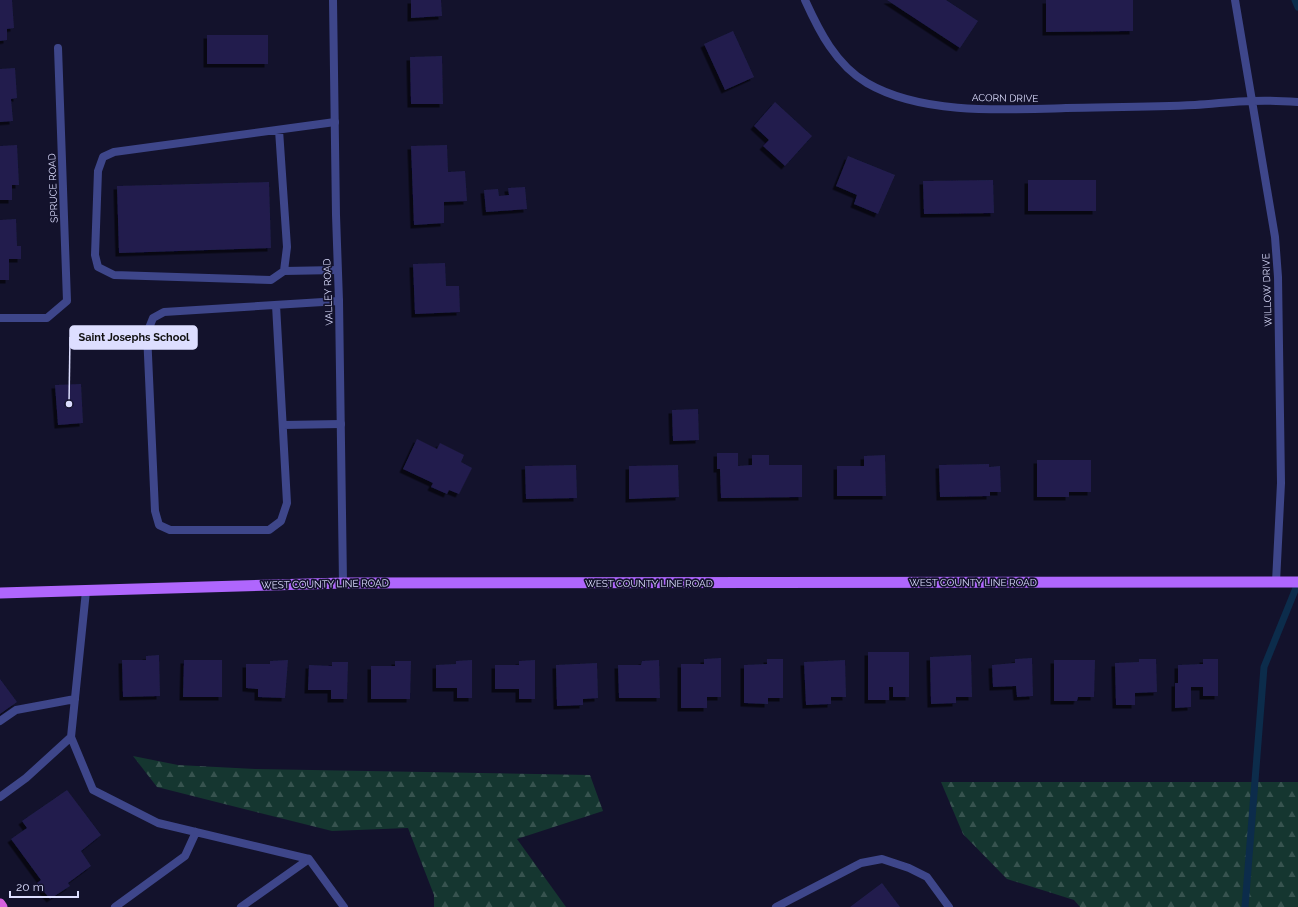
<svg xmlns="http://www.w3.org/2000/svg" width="1298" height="907" viewBox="0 0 1298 907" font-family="Raleway,sans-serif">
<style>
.forest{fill:url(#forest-firs)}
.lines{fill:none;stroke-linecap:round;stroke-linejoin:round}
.stream{stroke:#0c2c4b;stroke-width:7}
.building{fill:#211e4d;filter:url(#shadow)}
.service{stroke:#3e468a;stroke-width:8}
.minor{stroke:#3e468a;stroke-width:8}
.tertiary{stroke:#3e468a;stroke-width:8}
.primary{stroke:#af66fd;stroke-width:11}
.trunk{stroke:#d660de;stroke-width:11}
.labels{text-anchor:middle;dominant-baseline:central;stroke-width:3.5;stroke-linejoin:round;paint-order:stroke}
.street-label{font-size:10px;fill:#dddeff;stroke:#13122c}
.leader{fill:none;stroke:#dddeff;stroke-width:1.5}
.callout-dot{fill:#dddeff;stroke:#13122c;stroke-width:1.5}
.callout{fill:#dddeff;stroke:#dddeff;stroke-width:1.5}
.callout-label{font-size:11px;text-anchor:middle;font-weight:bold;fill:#111}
</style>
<defs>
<pattern id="forest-firs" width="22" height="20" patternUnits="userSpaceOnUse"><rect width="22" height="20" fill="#153630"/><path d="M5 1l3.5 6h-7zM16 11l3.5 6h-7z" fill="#37534f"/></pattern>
<filter id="shadow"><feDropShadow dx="-3.5" dy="3.5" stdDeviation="0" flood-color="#0009"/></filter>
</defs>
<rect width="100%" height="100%" fill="#13122c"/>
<path class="forest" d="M133 756 178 765 255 769 590 775 603 811 517 839 566 907H434V895L408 828 332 831 157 787Z
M941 782H1298V907H1080L1074 900 1007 879 963 834Z"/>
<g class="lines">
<path class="stream" d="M1295 0 1298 7
M1245 907 1264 667 1298 583"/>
</g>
<path class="building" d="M0 0H12L14 28 7 29V40L0 41Z
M411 0H441L442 16 411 18Z
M887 0H946L978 21 960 48Z
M1046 0H1133V31L1046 32Z
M733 31 754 77 725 90 704 44Z
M207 35H268V64H207Z
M442 56 443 104H411L410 57Z
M15 68 17 98 11 99 13 121 0 122V69Z
M775 102 812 136 785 166 763 146 769 140 754 126Z
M17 145 19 185H12V200H0V146Z
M447 145 448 172 465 171 467 201 444 202V223L414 225 411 146Z
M848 156 895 175 878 214 854 204 857 195 836 186Z
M993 180 994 213 924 214 923 181Z
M1028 180H1096V211H1028Z
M269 182 271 248 119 253 117 186Z
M525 187 527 209 486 212 484 190 498 189 499 196 509 195 508 188Z
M16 219 17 246H21V259H9V280H0V220Z
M445 263 446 286H459L460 312 415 314 413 264Z
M81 384 83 423 58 425 55 385Z
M698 409 699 440 673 441 672 410Z
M417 439 437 449 440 443 464 455 461 462 472 468 459 494 449 490 447 494 431 487 433 483 403 469Z
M717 453H738V466L752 465V455H769V465H802V497L721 498 720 469H717Z
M885 455 886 496H837V466H864V456Z
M1037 460H1091V492H1069V497H1037Z
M989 464V467L1000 466 1001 492H990V496L940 497 939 465Z
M576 465 577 498 526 499 525 466Z
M678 465 679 497 629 499V466Z
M868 652H909V697H893V687H889V700H868Z
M159 655 160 696 123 697 122 660H146V656Z
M971 655 972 697H956V703L931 704 930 657Z
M721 658V697H707V708H681V664H704V659Z
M1032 658 1033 696 1017 697 1016 686 993 687 992 665 1015 663V659Z
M767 659H783V698H768V704L744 703V665L767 664Z
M1139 659H1156L1157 692 1135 693V705H1116L1115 663 1139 662Z
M1203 659H1218V696H1203V687H1191V707L1175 708V683H1178V665L1203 664Z
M184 660H222V697H183Z
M288 660 285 698 258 697V689L246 688V664H270V661Z
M472 660V698H457V688H436V665L456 664V661Z
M535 660V699H519V689H495V665H519V661Z
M659 660 660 698H619L618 665H641L642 661Z
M845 660 846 697H831V704L806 705 804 662Z
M1054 660H1095L1094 697H1078L1077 701H1054Z
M395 661H411L410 699H371V666H395Z
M332 662H348L347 699H331V690H308L309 665 332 666Z
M597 663 598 698 583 699V705L557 706 556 665Z
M0 679 17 702 0 714Z
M67 790 101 835 81 851 91 866 68 883 70 886 50 899 37 883 41 880 11 839 27 828 22 821Z
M882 883 900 907H850Z"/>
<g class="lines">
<path class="service" d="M279 130 287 247 284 271 271 280 114 275 98 267 95 255 98 171 103 157 114 152 335 122
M284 271 337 270
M276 305 287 503 281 521 269 530H170L159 525 155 511 147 333 153 318 164 312 339 301
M283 425 341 424
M86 591 71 737 93 790 158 823 309 859 344 907
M0 721 16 710 75 699
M0 797 26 778 71 737
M115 907 185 856 196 832
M241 907 309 859
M776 907 861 863 882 859 909 868 927 877 949 907"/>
<path class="minor" d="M805 0C819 31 836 65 867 83 922 115 1004 110 1066 108 1109 107 1152 107 1195 105 1215 104 1234 101 1253 101 1268 100 1283 101 1298 102
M1235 0 1275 237 1278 277 1281 483 1276 582
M0 318H47L67 301 58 48"/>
<path class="tertiary" d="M333 0 336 215 339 301 343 583"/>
<path class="primary" d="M0 593 343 583 1298 582"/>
<path class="trunk" d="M0 904 2 907"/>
</g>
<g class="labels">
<g class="street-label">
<text transform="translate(1005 98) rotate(1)">ACORN DRIVE</text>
<text transform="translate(53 188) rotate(-92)">SPRUCE ROAD</text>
<text transform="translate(1267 290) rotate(-92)">WILLOW DRIVE</text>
<text transform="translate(328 292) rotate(-92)">VALLEY ROAD</text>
<text x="973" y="582">WEST COUNTY LINE ROAD</text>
<text x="649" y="583">WEST COUNTY LINE ROAD</text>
<text transform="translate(325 584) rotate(-1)">WEST COUNTY LINE ROAD</text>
</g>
</g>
<path class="leader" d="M69 404L70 337"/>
<circle class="callout-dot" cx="69" cy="404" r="4"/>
<rect class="callout" x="70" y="326" width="127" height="23" rx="4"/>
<g class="callout-label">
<text x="134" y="341">Saint Josephs School</text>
</g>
<path d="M10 891v6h68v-6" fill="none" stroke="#dddeff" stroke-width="2"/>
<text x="16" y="891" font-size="12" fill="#dddeff" stroke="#13122c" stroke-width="3" paint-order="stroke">20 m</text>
</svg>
